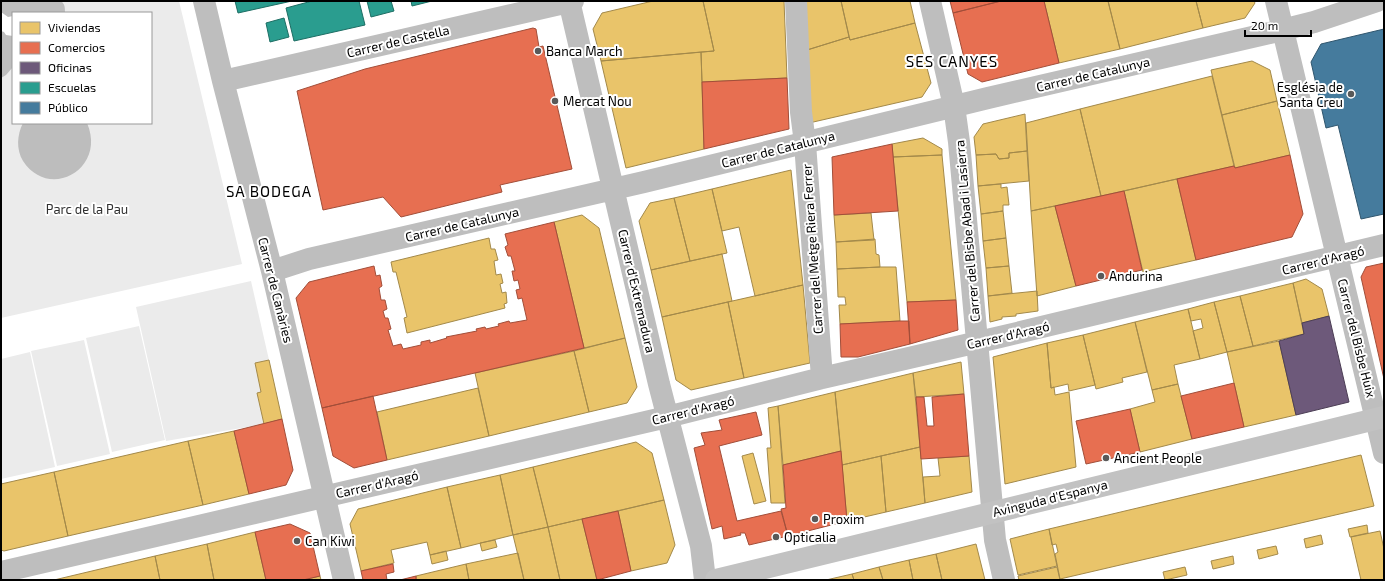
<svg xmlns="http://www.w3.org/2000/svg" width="1385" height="581" viewBox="0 0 1385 581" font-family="'Exo 2',sans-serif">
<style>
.green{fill:#ebebeb;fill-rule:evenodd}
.water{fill:#bdbdbd}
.pier{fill:#fff}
.homes{fill:#e9c46a;stroke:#a3894a}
.shops{fill:#e76f51;stroke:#a24e39}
.offices{fill:#6d597a;stroke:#4c3e55}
.schools{fill:#2a9d8f;stroke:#1d6e64}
.public{fill:#457b9d;stroke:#30566e}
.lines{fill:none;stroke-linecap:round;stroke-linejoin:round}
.street{stroke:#bebebe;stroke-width:22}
.secondary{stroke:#c2c2c2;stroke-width:22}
.poi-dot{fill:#595959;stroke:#fff;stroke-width:1.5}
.labels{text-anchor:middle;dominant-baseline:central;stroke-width:4;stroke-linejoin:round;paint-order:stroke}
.street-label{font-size:13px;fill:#000;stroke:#fff}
.poi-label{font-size:13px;fill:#000;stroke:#fff;text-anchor:start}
.park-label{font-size:13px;fill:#313131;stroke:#fff}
.quarter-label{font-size:15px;letter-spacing:1px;fill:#000;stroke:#fff}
</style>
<rect width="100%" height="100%" fill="#fff"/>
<path class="green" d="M1 1H179L242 264 1 318ZM13 13H151V123H13Z
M251 281 269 360 255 363 261 392 257 393 264 424 166 441 136 307Z
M139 326 165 440 112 452 86 338Z
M84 340 110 454 57 466 31 351Z
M30 352 55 467 1 479V359Z"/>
<path class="water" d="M1 1H61C65 4 65 8 65 13H13V67L6 75 1 78Z
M23 123H87C107 169 49 201 23 161 16 149 17 135 23 123Z"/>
<path class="pier" d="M1 12 8 17 13 16V36L6 35 4 32 1 31Z"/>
<path class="homes" d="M653 1H703L714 51 601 61 593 29 602 13Z
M703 1H784L787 78 702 82 701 52 714 51Z
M806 1H841L849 37 807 50Z
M841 1H910L915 23 850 40Z
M1044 1H1108L1120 49 1059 63Z
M1108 1H1196L1203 28 1120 49Z
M1196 1H1254L1255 3 1245 18 1203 28Z
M915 23 931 83 922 97 809 123 807 50 849 37 850 40Z
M701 52 704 149 626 168 601 61Z
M1252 61 1270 70 1277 101 1222 115 1211 70Z
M1212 76 1234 166 1101 196 1080 109Z
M1277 101 1290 155 1235 168 1222 115Z
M1080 109 1101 196 1031 211 1026 123Z
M1025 114 1027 151 1009 153V158L999 159 996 154 976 155 974 137 983 124Z
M923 138 942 149V155L893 157 892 144Z
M1027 151 1029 181 978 186 976 155 996 154 999 159 1009 158V153Z
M942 155 956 300 907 302 893 157Z
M791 170 803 285 755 296 739 227 722 231 712 189Z
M1177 179 1196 260 1143 272 1124 191Z
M1001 184V188L1007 187 1009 205H1003V211L981 214 978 186Z
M712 189 727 253 690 261 674 198Z
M674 198 690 261 651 270 639 221 650 203Z
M1055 206 1076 286 1037 296 1031 211Z
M1003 211 1006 238 983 241 981 214Z
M871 213 874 240 836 242 834 215Z
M582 215 599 228 625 338 584 348 554 222Z
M489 238 491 249H495L498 260 494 261 496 275 501 274 503 283 500 284 502 293 506 292 507 303 504 304 505 308 407 333 404 318 407 317 396 272H393L391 262Z
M1006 238 1009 266 986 268 983 241Z
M875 239 876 254 879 255 880 267 837 269 836 242Z
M722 254 732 301 662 317 651 270Z
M1009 266 1012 293 988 296 986 268Z
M880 267H896L900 321 840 324 839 305H846L845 297H838L837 269Z
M1306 279 1322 289 1329 316 1302 323 1293 283Z
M1293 283 1304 334 1253 346 1240 296Z
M803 285 810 363 744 378 728 302Z
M1037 291 1038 311 1016 314V316L1002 317V319L990 322 988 296Z
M1240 296 1253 346 1227 352 1214 302Z
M728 302 744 378 691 390 676 380 662 317Z
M1214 302 1227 352 1200 359 1193 331 1203 328 1201 319 1191 321 1188 309Z
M1188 309 1200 359 1174 365 1178 384 1152 390 1135 322Z
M1135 322 1147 372 1122 378 1123 382 1096 389 1083 335Z
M1083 335 1095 385 1069 391 1068 384 1051 388 1047 343Z
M625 338 637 387 627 403 589 412 574 351Z
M1279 341 1296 415 1244 427 1227 352Z
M1047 343 1051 388 1054 387 1055 395 1069 392 1076 467 1005 484 993 357Z
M574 351 589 412 489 436 475 373Z
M269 360 282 419 264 424 257 393 261 392 255 363Z
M961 362 964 394 916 397 913 373Z
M913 373 920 447 842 465 835 392Z
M1178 384 1192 439 1140 452 1130 409 1155 402 1152 390Z
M478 388 489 436 387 460 377 412Z
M835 392 841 451 783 465 778 406Z
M778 406 785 503H771L767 448H771L768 408Z
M234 431 249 494 203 505 188 441Z
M188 441 203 505 68 536 54 472Z
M636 442 652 453 664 500 548 527 533 467Z
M920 447 925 503 886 512 881 456Z
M753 453 766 501 754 504 742 456Z
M1361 455 1374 506 1060 579 1055 554 1058 552 1056 544 1052 545 1049 529Z
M881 456 886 512 847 521 842 465Z
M969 456 972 492 925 503 923 477 940 476 938 458Z
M533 467 548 527 513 535 500 475Z
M54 472 68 536 4 551 1 550V484Z
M500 475 513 535 461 548 447 487Z
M447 487 461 548 430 555 427 542 391 550 394 563 361 571 350 524 358 509Z
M664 500 675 545 667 563 631 571 618 511Z
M582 519 597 580H560L548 527Z
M1367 525 1368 533 1350 537 1348 529Z
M548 527 560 580H524L513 535Z
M1049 529 1057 566 1018 575 1010 539Z
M1380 531 1384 549V580H1361L1351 537Z
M255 532 266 580H214L207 544Z
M1321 535 1323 544 1306 548 1304 539Z
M495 540 497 547 482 551 480 543Z
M207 544 214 580H160L155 556Z
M976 544 985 580H942L936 554Z
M1276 546 1278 554 1259 559 1257 550Z
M446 551 448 560 432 564 430 555Z
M518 553 524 580H469L466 564Z
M936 554 942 580H913L909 560Z
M155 556 160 580H54Z
M1233 556 1234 564 1213 569 1211 561Z
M909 560 913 580H883L879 567Z
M466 564 469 580H416V576Z
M879 567 883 580H854L852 574Z
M1057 567 1060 580H1019L1018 576Z
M1185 567 1187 575 1165 580 1163 572Z
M852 574 854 580H826Z
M320 576 321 580H303Z"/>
<path class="shops" d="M950 1H1001L953 13Z
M1001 1H1044L1059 63 982 82 968 74 953 13Z
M533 28 536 29 539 47 543 46 572 169 500 185 502 192 401 217 383 197 323 210 297 91 365 69Z
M787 78 789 129 704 149 702 82Z
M892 144 898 211 834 215 832 157Z
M1290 155 1303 214 1292 237 1196 260 1177 179 1234 166 1235 168Z
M1124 191 1142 270 1076 286 1055 206Z
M554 222 584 348 322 408 296 298 309 282 374 266 376 276 380 275 382 286 379 288 381 300H385L387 309 383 311 385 318H388L391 329 388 330 393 346 401 344 403 349 421 345V342L430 340V343L447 338 446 337 477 331 476 329 485 327 486 329 499 326 498 324 509 321 510 323 527 320 522 298 518 299 516 290 520 289 518 280 514 281 512 271H515L511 256H508L505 247 508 245 505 234Z
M1384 263V379L1361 277 1366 267Z
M956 300 958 330 910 344 907 302Z
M900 321H909L910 344 858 357H841L840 324Z
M1234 383 1244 427 1192 439 1181 396Z
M964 394 969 456 921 459 916 397H924L927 426H934L932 397Z
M373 396 387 460 354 468 333 456 322 408Z
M1130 409 1140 452 1086 464 1076 421Z
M756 412 762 435 719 446 737 521 781 511 788 536 749 545 745 533H740L741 535 724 539 722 526 712 529 694 448 705 445 701 433 722 430 719 420Z
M282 419 293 470 286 485 249 494 234 431Z
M841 451 847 521 788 536 781 509 786 508 783 465Z
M618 511 631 571 597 580 582 519Z
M290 524 310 533 320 576 303 580H266L255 532Z
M393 564 394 572 386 574 387 580H363L361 571Z
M416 576V580H400Z"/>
<path class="offices" d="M1329 316 1349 402 1296 415 1279 341 1304 334 1302 323Z"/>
<path class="schools" d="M235 1H292L238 13Z
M312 1H359L365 25 294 41 286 8Z
M367 1H391L394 11 371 17Z
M411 1H432L412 6Z
M284 18 289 37 270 42 266 23Z"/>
<path class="public" d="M1384 29V214L1361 219 1338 125 1326 128 1311 62 1321 44Z"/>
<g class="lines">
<path class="street" d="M204 1 223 81 272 271 344 580
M569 1 659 384 701 546 705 580
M796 1 801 112 805 143 822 378
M930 1 954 106 959 142 995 540 1004 580
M1276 1 1384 453
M223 81 573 1
M272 271 309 259 644 182 988 98 1274 32 1314 22 1377 1
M1 572 667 417 822 378 1000 337 1384 245"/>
<path class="secondary" d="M716 580 1384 417"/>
</g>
<g class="poi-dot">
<circle cx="538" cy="51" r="4"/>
<circle cx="1351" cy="94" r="4"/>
<circle cx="555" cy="101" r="4"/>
<circle cx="1101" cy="276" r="4"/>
<circle cx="1106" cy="458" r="4"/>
<circle cx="815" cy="519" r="4"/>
<circle cx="776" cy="537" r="4"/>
<circle cx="297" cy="541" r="4"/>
</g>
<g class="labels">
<g class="street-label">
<text transform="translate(398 41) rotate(-13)">Carrer de Castella</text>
<text transform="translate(1093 74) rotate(-13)">Carrer de Catalunya</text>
<text transform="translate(778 149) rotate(-14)">Carrer de Catalunya</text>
<text transform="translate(462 224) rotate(-13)">Carrer de Catalunya</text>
<text transform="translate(967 231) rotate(-95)">Carrer del Bisbe Abad i Lasierra</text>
<text transform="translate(812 249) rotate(-94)">Carrer del Metge Riera Ferrer</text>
<text transform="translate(1323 260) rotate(-14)">Carrer d'Aragó</text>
<text transform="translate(276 290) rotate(76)">Carrer de Canàries</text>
<text transform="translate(637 291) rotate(77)">Carrer d'Extremadura</text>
<text transform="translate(1008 335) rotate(-13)">Carrer d'Aragó</text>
<text transform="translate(1357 338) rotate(76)">Carrer del Bisbe Huix</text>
<text transform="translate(693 410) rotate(-14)">Carrer d'Aragó</text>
<text transform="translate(377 484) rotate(-13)">Carrer d'Aragó</text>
<text transform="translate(1050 498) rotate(-14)">Avinguda d'Espanya</text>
</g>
<g class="poi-label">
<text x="546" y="51">Banca March</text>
<text x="1343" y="87" text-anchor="end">Església de<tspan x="1343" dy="15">Santa Creu</tspan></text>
<text x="563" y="101">Mercat Nou</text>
<text x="1109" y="276">Andurina</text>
<text x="1114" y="458">Ancient People</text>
<text x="823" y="519">Proxim</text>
<text x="784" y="537">Opticalia</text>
<text x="305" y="541">Can Kiwi</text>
</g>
<g class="park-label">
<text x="87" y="209">Parc de la Pau</text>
</g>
<g class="quarter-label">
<text x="952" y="61">SES CANYES</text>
<text x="269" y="191">SA BODEGA</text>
</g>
</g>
<rect width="1385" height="581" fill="none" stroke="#000000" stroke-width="4"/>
<rect x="12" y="12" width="140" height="112" fill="#ffffff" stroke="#999999"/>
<rect x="20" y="22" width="20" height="12" fill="#e9c46a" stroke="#999999"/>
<text x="48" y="32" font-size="12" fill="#000000">Viviendas</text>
<rect x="20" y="42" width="20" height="12" fill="#e76f51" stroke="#999999"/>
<text x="48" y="52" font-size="12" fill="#000000">Comercios</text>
<rect x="20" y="62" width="20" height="12" fill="#6d597a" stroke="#999999"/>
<text x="48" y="72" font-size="12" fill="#000000">Oficinas</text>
<rect x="20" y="82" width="20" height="12" fill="#2a9d8f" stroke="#999999"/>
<text x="48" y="92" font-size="12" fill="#000000">Escuelas</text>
<rect x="20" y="102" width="20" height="12" fill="#457b9d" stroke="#999999"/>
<text x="48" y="112" font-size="12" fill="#000000">Público</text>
<path d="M1245 30v6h66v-6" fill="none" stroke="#000000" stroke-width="2"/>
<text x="1251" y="30" font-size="12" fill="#000000" stroke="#ffffff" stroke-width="3" paint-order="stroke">20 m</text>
</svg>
